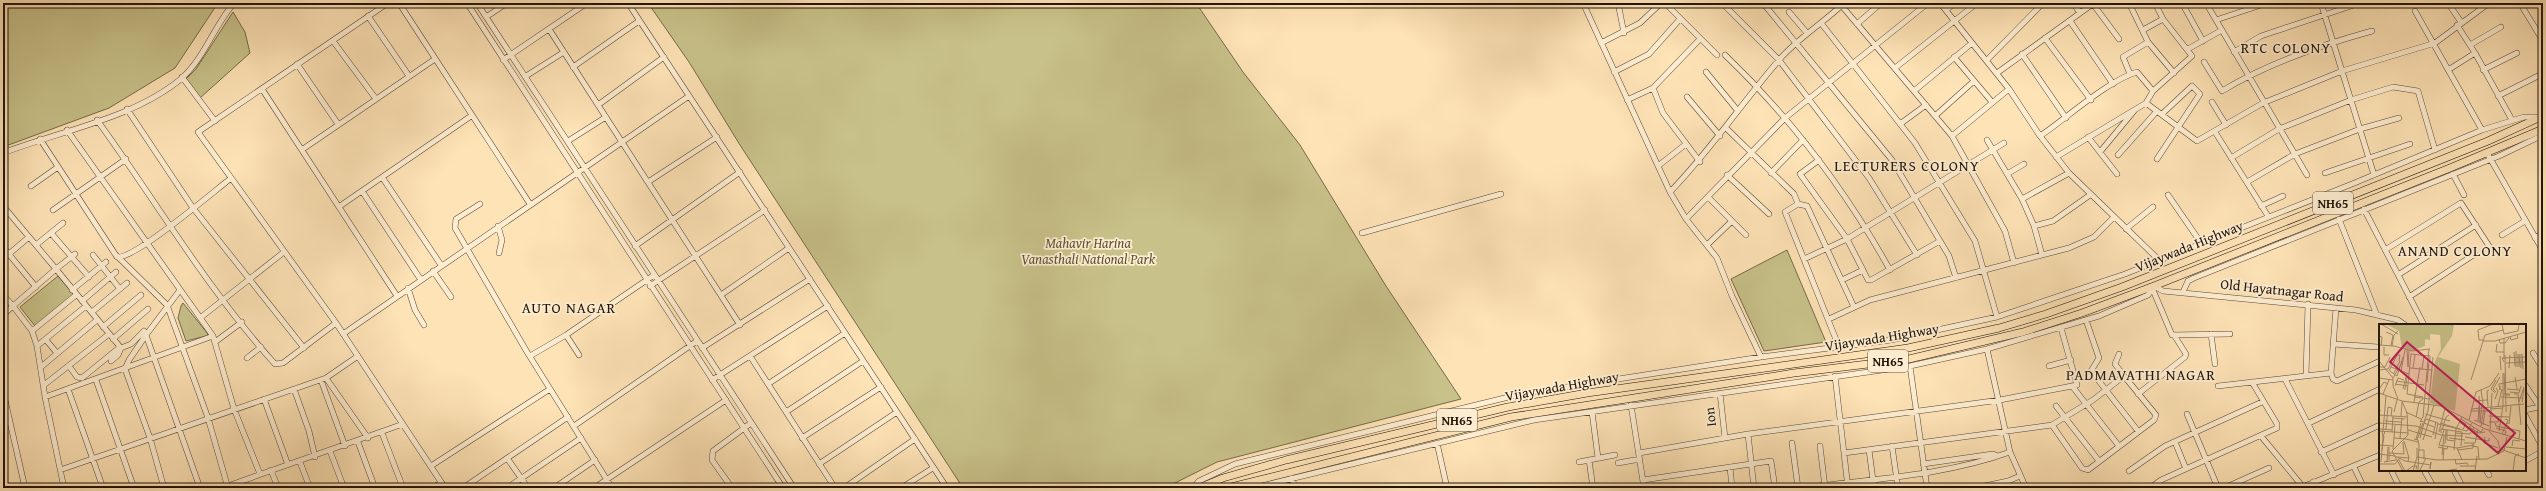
<svg xmlns="http://www.w3.org/2000/svg" width="2546" height="491" viewBox="0 0 2546 491" font-family="'Gentium Book Plus',serif">
<style>
.green{fill:#c8c189;stroke:#746a4a}
.lines{fill:none;stroke-linecap:round;stroke-linejoin:round}
.minor-casing{stroke:#584836;stroke-width:6}
.highway-casing{stroke:#21140b;stroke-width:8}
.minor{stroke:#feedd0;stroke-width:5}
.highway{stroke:#fee3b6;stroke-width:7}
.labels{text-anchor:middle;dominant-baseline:central;stroke-width:3.5;stroke-linejoin:round;paint-order:stroke}
.shield{fill:#feedd0;stroke:#635546;stroke-width:1}
.shield-label{font-size:13px;font-weight:bold;fill:#21140b}
.park-label{font-size:14px;font-style:italic;fill:#5b5137;stroke:#feedd0}
.street-label{font-size:14px;fill:#21140b;stroke:#feedd0}
.neighbourhood-label{font-size:15px;letter-spacing:1px;fill:#21140b;stroke:#feedd0}
.inset-road{fill:none;stroke:#a69072;stroke-width:1}
.view{fill:#c2185b;fill-opacity:0.15;stroke:#c2185b;stroke-width:2}
.inset-edge{fill:none;stroke:#21140b;stroke-width:2}
</style>
<rect width="100%" height="100%" fill="#fee3b6"/>
<filter id="stains"><feTurbulence type="fractalNoise" baseFrequency=".005" numOctaves="4"/><feColorMatrix values="0 0 0 0 .2 0 0 0 0 .09 0 0 0 0 .02 0 0 0 .5 -.17"/></filter>
<radialGradient id="worn" r=".72"><stop offset=".6" stop-color="#630" stop-opacity="0"/><stop offset="1" stop-color="#630" stop-opacity=".3"/></radialGradient>
<path class="green" d="M3 3H218L175 68 109 108 3 147Z
M648 3H1196L1243 72 1300 145 1386 286 1461 399 1217 462 1165 488H963L740 145 689 62Z
M233 12 245 32 250 53 200 98 186 79 196 69Z
M1787 250 1826 342 1764 351 1731 279Z
M58 276 74 295 35 326 20 307Z
M183 303 208 334 206 336 186 341 178 318 181 306Z"/>
<g class="lines">
<g class="minor-casing">
<path id="minor" d="M388 3 198 132 336 323 445 488
M399 3 530 204
M467 3 783 488
M477 3 794 488
M628 3 947 488
M1583 3 1670 192 1686 219 1717 258 1732 296 1761 357
M1618 3 1624 33
M1665 3 1717 55
M1722 3 1779 60 1869 178 1917 255
M1763 3 1892 160 1949 256 1956 278
M1940 3 2009 89 2040 136 2069 173 2159 260
M2073 3 2080 13
M2129 3 2148 42 2174 73
M2182 3 2203 41
M2206 3 2307 175
M2321 3 2374 175
M2448 3 2461 22
M2520 3 2543 41
M2093 4 2119 39
M1841 5 1952 136 2005 231 2014 263
M1946 10 1955 3
M2415 11 2482 130
M1789 12 1807 33
M368 16 409 76
M486 17 507 3
M2216 20 2267 3
M2070 21 2113 84
M1821 23 1915 143 1975 241 1997 317
M1857 24 1881 3
M2457 25 2475 53
M549 29 740 325
M2143 30 2163 19
M2045 38 2091 100
M333 41 376 99
M1601 43 1640 23 1661 3
M2470 45 2501 27
M2188 49 2222 30
M2234 52 2261 36 2360 3
M2022 54 2066 118
M1725 55C1791 118 1846 191 1890 270
M1954 57 1992 102
M503 60 587 3
M1987 60 2043 3
M2204 62 2222 91C2268 63 2321 45 2372 31
M297 64 338 124
M573 67 639 21
M1895 68 1977 3
M2448 70 2475 53 2512 120
M2483 70 2517 53
M1614 72 1649 54 1680 19
M1706 72 1738 111
M1997 73 2094 3
M2130 74 2123 57 2148 42
M526 76 564 52
M182 77 215 121
M1653 88 1663 113 1700 162
M262 89 397 296
M1914 91 1972 43
M2498 96 2538 76
M1687 97 1720 136
M1627 100 1653 88 1700 39
M2212 102 2226 125
M2146 103 2197 141 2263 103 2342 71 2435 43 2489 3
M598 105 664 57
M127 109 193 208 304 348
M1935 116 1974 81
M97 120C156 201 207 289 275 364L283 363 336 323
M1900 124 1926 105
M1726 128 1794 194 1798 204
M67 130 213 336 234 409 260 474
M2215 132 2268 216
M1952 136 2009 89
M2040 136C2067 118 2107 81 2137 72L2153 91
M2088 137 2117 174
M40 139 117 257C134 260 213 192 230 179
M1987 140 2022 199 2034 226 2042 255
M568 141 606 117
M303 149 435 59
M2100 152 2134 111
M3 153C60 131 135 118 182 78 205 57 214 26 234 3
M2487 153 2543 251
M2118 155 2157 111
M2056 157 2146 103 2153 91 2192 56 2163 19 2155 3
M2231 158 2279 129 2351 100 2393 87 2418 91 2435 150
M2157 159 2200 94 2192 86 2162 114
M1819 160 1800 174 1847 239 1863 270
M1658 166 1686 144
M1771 173 1803 140
M2325 173 2410 144
M2007 174 2024 164
M2453 174 2464 195
M1727 175 1769 214
M382 177 441 265
M648 182 717 137
M2247 182 2295 154 2360 129 2399 118
M31 186 58 167
M362 191 421 280
M1670 192C1710 151 1741 104 1779 60 1798 38 1822 24 1843 4
M2168 195 2201 243
M1708 197 1746 235
M2022 199 2069 173
M480 204 456 219 455 228 527 352 612 488
M3 206 56 269 75 254
M340 206 471 116
M2261 206 2283 196
M2364 209 2424 325
M53 210 126 159
M1686 219 1785 118 1928 3
M2339 219 2376 313
M498 226 502 240 499 253
M2034 226 2053 221 2090 195
M2126 229 2153 207
M51 233 89 277
M1362 233 1501 194
M2502 235 2525 221
M2535 238 2543 233
M36 245 63 223
M1707 245 1732 221
M635 246 740 172
M3 247 36 287
M2385 250 2461 203 2489 246
M93 255 120 289
M117 256 167 305 208 418 228 488
M3 259 29 237
M1804 259 1847 239 2004 143
M433 271 451 297
M2398 275 2476 225
M1842 280 1863 270 1868 280H1871L1940 241
M650 286 765 210
M408 288 415 310 424 325
M72 290 106 262
M180 290 146 335 200 488
M2153 290 2172 335 2230 334
M2183 292 2188 281 2194 278 2499 156 2543 135
M3 295 13 306 3 315
M721 295 789 248
M2409 297 2475 254
M82 301 116 272
M2336 308 2331 373 2333 379 2337 381 2380 361
M92 312 127 283
M200 318 284 252
M1829 319 1870 300 2069 248 2094 237 2114 217
M2086 320 2099 358 2091 371 2138 431
M103 327 141 295
M32 331 76 295
M343 334 689 96
M2211 334 2215 364
M146 335 129 360 125 369 150 438 164 488
M566 335 579 355
M113 339 148 309
M46 340 57 353
M215 342 242 322
M2333 344 2378 347
M37 346 86 306
M1839 347 1785 212 1798 204 1807 206 1854 307
M121 348 131 344 144 331
M702 348 810 279
M1987 349 2010 452 2026 488
M2533 353 2543 369
M530 356 566 335 654 275
M750 356 835 488
M247 358 261 347
M69 366 77 377 82 378 120 347
M1910 366 1927 488
M2049 366 2071 360
M41 367 97 320
M1835 376 1848 488
M2306 376 2308 304
M326 378 368 438
M2285 379 2334 475
M96 380 134 488
M321 380 345 446
M712 380 828 306
M768 384 845 333
M44 385 109 334
M2525 385 2540 407
M2072 386 2119 446
M2218 386 2331 373
M68 389 103 488
M294 389 309 431 315 457
M3 391 25 488
M1720 393 1725 438
M2138 394 2185 357 2186 354 2174 335
M45 397 213 336
M264 399 288 465
M1631 405 1644 488
M2056 406 2099 461
M2525 410 2543 406
M786 412 863 361
M1592 412 1598 458
M2187 414 2218 488
M2525 415 2543 448
M2309 423 2380 389
M2052 425 2082 468 2088 470 2154 420 2156 415 2124 376
M574 426 697 341
M382 433 403 488
M1748 434 1754 488
M2261 436 2303 487
M802 438 881 387
M358 442 375 488
M2175 442 2186 469
M1437 443 1447 488
M1792 443 1798 488
M1820 446 1825 487
M1892 446 1898 488
M1869 450 1874 488
M330 451 344 488
M2321 452 2380 425
M1639 453 1748 434 2000 400 2072 386 2077 385 2061 328
M1844 453 2052 425 2093 400 2124 376 2115 364 2119 354
M507 458 528 488
M1589 460 1593 488
M2525 461 2543 451
M300 462 310 488
M1579 462 1615 455
M1618 463 1640 459
M819 464 897 412
M1923 464 1993 454 1998 456
M431 466 550 389
M1730 467 1732 488
M2354 467 2364 488
M60 470 326 378 358 356
M271 470 278 488
M2391 470 2400 488
M2424 470 2434 488
M2454 470 2463 488
M2486 470 2489 475
M2129 471 2165 446 2262 402
M1292 478 1295 488
M1643 480 1771 461 1775 488
M2313 482 2318 488
M64 488 45 397 37 346 32 331 13 306 56 269 121 348 118 355 111 361
M222 488 403 424
M430 488 442 483
M463 488 568 417
M507 488 581 438
M554 488 595 460
M594 488 726 400
M732 488 712 460 713 451 751 423
M844 488 915 439
M901 488 933 468
M1193 488 1199 481 1235 464 1521 394 1761 357 1891 340 1997 317 2125 274 2352 184 2482 130 2524 117H2539
M1253 488 1534 420 1910 366 1987 349 2099 316 2148 295 2154 286 2163 291 2356 310 2398 320 2405 325
M1801 488C1870 479 1944 476 2010 452
M1975 488 2008 481 2020 476
M2150 488 2161 480 2277 428V424L2252 382
M2224 488 2269 468
M2300 488 2380 455"/>
</g>
<g class="highway-casing">
<path id="highway" d="M1199 488 1223 478 1286 460 1508 407 1587 393 1908 348 1999 328 2046 314 2122 287 2488 141 2543 116
M1227 488 1511 417 1794 373 1909 359 2023 332 2082 313 2154 286 2450 168 2543 129"/>
</g>
<use href="#minor" class="minor"/>
<use href="#highway" class="highway"/>
</g>
<g class="labels">
<g class="shield">
<rect x="2313" y="192" width="40" height="22" rx="3"/>
<rect x="1868" y="350" width="40" height="22" rx="3"/>
<rect x="1437" y="409" width="40" height="22" rx="3"/>
</g>
<g class="shield-label">
<text x="2333" y="203">NH65</text>
<text x="1888" y="361">NH65</text>
<text x="1457" y="420">NH65</text>
</g>
<g class="park-label">
<text x="1088" y="243">Mahavir Harina<tspan x="1088" dy="16">Vanasthali National Park</tspan></text>
</g>
<g class="street-label">
<text transform="translate(2189 246) rotate(-22)">Vijaywada Highway</text>
<text transform="translate(2282 290) rotate(6)">Old Hayatnagar Road</text>
<text transform="translate(1882 337) rotate(-9)">Vijaywada Highway</text>
<text transform="translate(1562 386) rotate(-10)">Vijaywada Highway</text>
<text transform="translate(1710 417) rotate(-97)">Ion</text>
</g>
<g class="neighbourhood-label">
<text x="2286" y="47">RTC COLONY</text>
<text x="1907" y="165">LECTURERS COLONY</text>
<text x="2455" y="250">ANAND COLONY</text>
<text x="569" y="307">AUTO NAGAR</text>
<text x="2141" y="374">PADMAVATHI NAGAR</text>
</g>
</g>
<g transform="translate(2379 324)">
<rect width="147" height="147" fill="#fee3b6"/>
<path d="M7 0H75L73 12 59 33 81 40 76 87 51 79 56 37 62 25 61 11 51 10V16L46 15V22L33 27 23 24 20 7Z" fill="#c8c189"/>
<path class="inset-road" d="M2 0 19 10M123 0 125 10 139 7 140 0M7 8 14 11 12 22M0 12 3 13 2 22M131 13 132 16 139 14 138 11M125 14V35M120 15 121 19H126L130 14M104 16H100L99 6 114 0M104 17H116L147 8M118 20 117 28H125M0 21 15 22 33 27 51 25M13 22 15 11 19 7M5 23V31H10M28 26 29 43M137 27V43M135 28 136 42M139 30V43M140 30 141 43M142 30V44M143 30 144 45M126 31 127 88M121 32 122 46M0 37 14 54V62L19 75M125 38 123 34 147 33M127 39 147 38M0 43H6L11 33M12 43 30 50M29 43 30 27M31 44 53 46M34 44 36 31M130 44 131 31M43 45 45 32M0 46 9 45 15 33M10 47 18 31H21L20 37M11 47 18 52 24 33M22 47 26 26M15 49 21 37M124 49V70H131M125 49 126 70M136 53 138 65M0 54 14 56M14 54 24 37M92 56 106 11 124 6M17 57 45 61M48 58 50 38M16 60 29 62M16 62 19 54 25 56M121 62V66L120 60 147 55M0 65 5 58 9 60M24 65 28 49M128 65 141 66M26 66 28 53M102 66 104 80M117 68 114 65 121 53M131 68 140 69 142 62M0 69 23 77 62 82 106 105 147 117M116 69 112 65 117 56M4 70 10 56M135 70H139L142 101M100 72 101 97M35 73 51 75M44 73 28 70 32 30 51 32V36M122 73 143 74M116 75 119 67 117 64M23 77 28 89 29 111 13 127 24 147M95 77 108 76M35 78 41 43M140 78 145 63M143 78 145 65M109 82 108 67 110 66M119 82 123 65M124 82V71H131M9 83 13 84 12 92M92 85 145 80M111 85 124 84M1 86 0 91 28 93M92 87H111M15 88 18 76M27 88 42 95M46 90 71 97M22 92 23 78M110 92 130 93M37 93 40 78 44 75M14 94 26 95M82 95 102 108 104 105M90 96 97 68 111 62 120 49M95 96 110 102M6 97 22 98M41 97 45 98 49 87 54 33M81 97 87 100 84 105M99 97 100 82M41 98 44 93 50 25M80 98 98 109M110 98H119L120 93M0 99 37 102 62 111 84 112M61 99 81 105M101 99 103 80M116 99 117 102 141 107 140 115M128 99 130 100 132 82M59 100 88 107 93 99M104 101 106 86M102 102 105 84M55 103 45 99 47 95 59 99 56 115M90 103 100 109 106 108M117 104 127 107 126 111M1 105 13 106M7 105 9 83M29 106 53 113M63 106 67 93 70 91M65 106 60 121 78 124 83 136M68 106V116L76 117M111 106 113 69M0 107 29 109M3 107 4 113 6 107M4 107 7 72M110 107 119 117 121 125 147 134M120 107 124 82M13 108 14 92M60 108 66 84M62 109V105L83 108 82 122M76 109 91 110 95 103M123 110 129 96 126 95M54 111 57 98M86 113 110 117V114M106 113 105 119 119 124M15 114 27 115M21 114 23 94M41 114 45 99M70 114 86 116M27 115 39 118M35 115 39 116 40 121 39 147M37 115 42 99M38 116 44 99M44 116 55 81M25 117 30 134M85 119H96L99 106M66 120 67 106M0 121 14 122M94 122 99 123 100 136M133 122 134 116 141 117M59 123 68 125 69 122M127 123 147 125M38 124V133L58 136 108 135 125 127M78 124 95 121M14 125 16 101M3 126 5 112M40 126H45V135M75 126 77 105 83 93M79 126 94 124V119M125 127 128 113M10 129 25 130 24 118M0 130 16 132M63 131 65 111M16 132 26 137 52 141M19 133 30 134 29 137M76 135 77 140 88 139 89 141M10 136V123M20 136 26 147M64 136 65 124M2 138 4 113M5 138 17 136M8 138 9 123M52 138 51 145 52 138M0 140H16L21 134M81 142H96M41 146 47 134M27 147 34 142H38L37 145M34 147 38 133M65 147 78 145M96 147 98 132M134 147 136 132 140 130"/>
<path class="view" d="M28 18 136 109 119 129 11 38Z"/>
<rect width="147" height="147" class="inset-edge"/>
</g>
<rect width="2546" height="491" fill="none" stroke="#fee3b6" stroke-width="16"/>
<rect x="4" y="4" width="2538" height="483" fill="none" stroke="#21140b" stroke-width="2"/>
<rect x="8" y="8" width="2530" height="475" fill="none" stroke="#21140b"/>
<rect width="100%" height="100%" filter="url(#stains)"/>
<rect width="100%" height="100%" fill="url(#worn)"/>
</svg>
